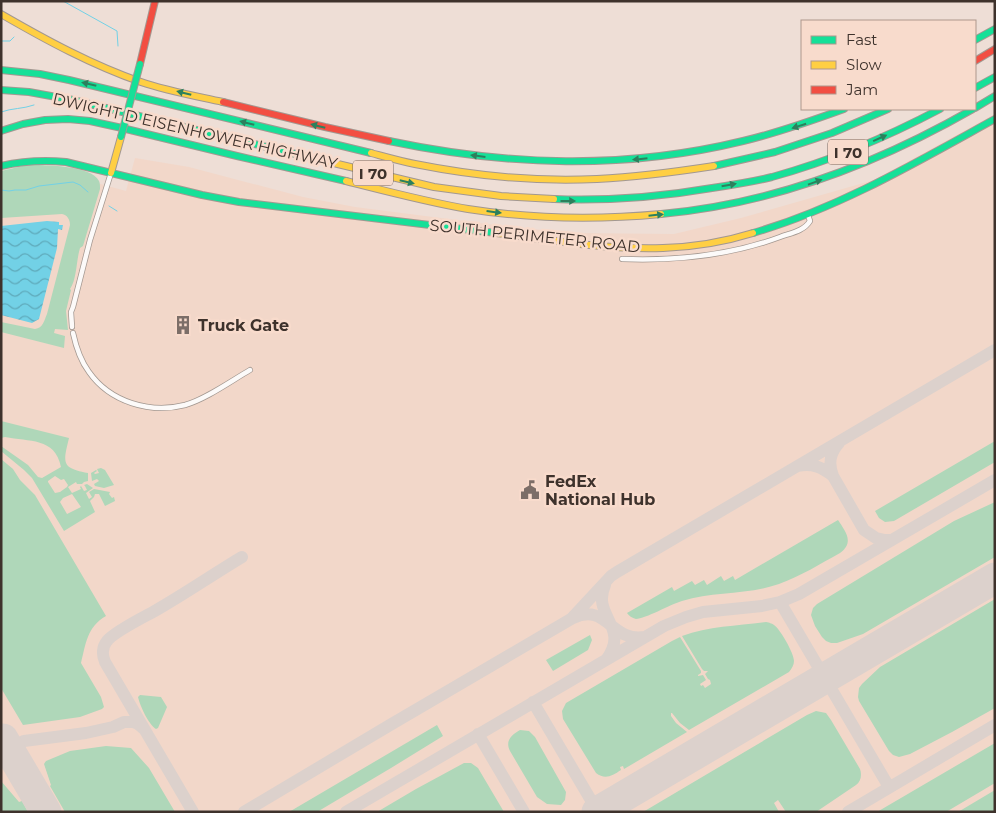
<svg xmlns="http://www.w3.org/2000/svg" width="996" height="813" viewBox="0 0 996 813" font-family="Montserrat,sans-serif">
<style>
.built{fill:#f2d7c9}
.grass{fill:#afd7b9;fill-rule:evenodd}
.water{fill:url(#water-waves)}
.lines{fill:none;stroke-linecap:round;stroke-linejoin:round}
.stream{stroke:#72d1e6;stroke-width:1}
.taxiway{stroke:#dcd1cc;stroke-width:12}
.runway{stroke:#dcd1cc;stroke-width:31}
.street-casing{stroke:#a39891;stroke-width:6}
.fast-casing{stroke:#a39891;stroke-width:8}
.slow-casing{stroke:#a39891;stroke-width:8}
.jam-casing{stroke:#a39891;stroke-width:8}
.street{stroke:#fcfaf9;stroke-width:4.5}
.fast{stroke:#16e098;stroke-width:6}
.slow{stroke:#ffcf43;stroke-width:6}
.jam{stroke:#f24e42;stroke-width:6}
.fast-bridge-casing{stroke:#a39891;stroke-width:8;stroke-linecap:butt}
.fast-bridge{stroke:#16e098;stroke-width:6}
.oneway{fill:#2c805d}
.labels{text-anchor:middle;dominant-baseline:central;stroke-width:5;stroke-linejoin:round;paint-order:stroke}
.shield{fill:#f8dbcc;stroke:#76655c;stroke-width:1}
.shield-label{font-size:15px;font-weight:bold;fill:#3e322c}
.street-label{font-size:16px;fill:#3e322c;stroke:#f8dbcc}
.poi-label{font-size:16px;font-weight:bold;fill:#3e322c;stroke:#f8dbcc;text-anchor:start}
</style>
<defs>
<pattern id="water-waves" width="16" height="10" patternUnits="userSpaceOnUse" patternTransform="scale(1.25)"><rect width="16" height="10" fill="#72d1e6"/><path d="M0 5q4-4 8 0t8 0" fill="none" stroke="#5faabb"/></pattern>
</defs>
<rect width="100%" height="100%" fill="#eeded6"/>
<path class="built" d="M995 114V812H1V178L60 173 126 191 135 158 189 167 303 197 355 207 503 226 571 233 674 234 741 218 874 180Z"/>
<path class="grass" d="M27 165C42 165 92 165 99 181 100 183 100 186 100 189L83 246 80 248C76 261 77 279 70 289L71 290 66 311 68 330 55 329 54 333 65 336 64 348 1 332V322L35 329C43 328 44 321 47 314L70 225C70 219 67 215 62 214L1 218V171Z
M1 421 69 438C63 463 61 468 88 473V481L84 482 82 484H77L76 482 68 487 72 493 81 489 80 487 81 486 84 491 87 490 85 486 84 485 87 484 93 488 86 493 89 499 92 497 89 492 94 489 110 492 109 494 112 498 114 497 115 501 105 506 99 494H95L94 497 90 501 95 512 64 531 32 478 24 470 1 451V446L28 465 38 477 42 478 61 467C55 437 29 442 5 437L1 438ZM55 476 61 480 64 479 68 485 67 487 60 492 55 493 48 482V481ZM72 494 81 507 67 514 60 502 63 498Z
M995 441V462L894 521 885 522 879 518 875 511Z
M1 459 13 469 20 480 35 495 106 616C87 627 86 643 81 663L101 697 104 707 102 709 80 717 23 725 1 688Z
M101 468 105 470 114 485 104 488 95 486 94 484 99 481 97 479 92 481 91 473 96 470 97 471 94 473 95 474 99 473 97 469Z
M995 502V557L863 634 837 643H831L826 641 822 637 815 626 811 615 813 608 817 604 954 521Z
M838 520C845 531 855 542 840 553 820 564 801 576 779 584 748 595 714 591 682 601 671 604 645 619 636 619 632 618 629 616 627 613L672 587 674 591 692 581 695 585 704 580 707 585 721 576 724 581 733 576 735 580Z
M995 599V708L952 732 910 754 899 757 893 755 889 751 859 701 858 697 859 688 862 684 880 667Z
M766 622C770 623 771 623 774 625 780 629 794 653 794 661 794 665 792 668 789 672L689 730 680 723 672 713H671V716L676 723 687 732 624 769 623 766 620 767 621 770C612 776 605 780 596 773L563 719 562 711 566 703 672 641 680 637 701 671V673L698 675V676L703 675 706 680 700 684 701 686 703 685 705 688 711 684 710 680 708 679 705 674 708 671H704L702 669 682 636C709 626 738 626 766 622Z
M590 635 592 640 588 650 553 671 546 660Z
M140 695 161 697 167 707 158 728 156 729C149 725 140 706 138 697Z
M816 711 826 713 831 720 860 769C862 775 861 781 856 785L816 812H786L778 800 774 803 779 812H643L807 715Z
M437 725 443 736 391 768 317 812H289Z
M520 730 529 731 535 737 566 792 565 800 561 805 547 804 537 797 510 751C505 741 511 735 520 730Z
M995 743V783L946 812H877Z
M106 746 131 748 149 768 175 812H65L50 786 51 785 44 764 46 761 70 751Z
M464 763H471L478 768 504 812H377L416 789Z
M1 781 19 802 22 801 28 812H1Z
M995 790V812H958Z"/>
<path class="water" d="M47 221 59 222V225H63L62 230 58 229 57 248 39 319 32 323 1 315V226Z"/>
<g class="lines">
<path class="stream" d="M63 1 117 31 118 46
M1 41H10L14 37
M1 112C12 108 23 109 34 105
M1 190 9 191 15 190H26L39 186 73 182 80 185 88 192
M109 206 117 211"/>
<path class="taxiway" d="M839 443C830 453 828 463 833 476L864 530 876 538 885 540H892
M798 466C812 463 822 467 833 476
M605 585C591 617 631 626 606 660
M780 602 889 787
M573 618C607 602 611 643 645 637
M533 702 598 812
M478 734 524 812
M1 752 24 741 86 733 113 727 124 722H133L138 724 145 730
M193 812 105 662C102 655 102 647 107 641 114 632 142 618 153 612 183 595 212 575 242 557
M244 812 390 725 571 619 611 576 617 572 995 350
M346 812 664 626 686 617 703 612 762 606 780 602 799 594 995 480
M848 812 995 725"/>
<path class="runway" d="M3 739 46 812
M597 812 995 578"/>
<g class="street-casing">
<path id="street" d="M622 259C676 261 729 256 780 237 791 233 804 231 810 221L808 215
M72 327 71 312 73 307 90 240 111 173
M73 333C76 347 80 360 89 372 110 402 150 414 185 405 206 399 231 381 250 370"/>
</g>
<g class="fast-casing">
<path id="fast" d="M975 40 995 29
M1 70 40 74 69 80 371 153
M975 88 995 77
M1 90 29 92 73 100 321 160
M975 108 995 96
M1 131 23 124 45 120 68 119 90 121 122 128 237 156 346 181
M389 141C508 166 624 170 743 141 777 133 811 121 844 109
M1 166C23 161 44 160 66 162L202 195 239 202 496 233
M714 166 775 152 832 133 888 109
M554 199C607 201 660 197 712 188 732 185 752 182 772 177 830 161 887 137 940 109
M661 214C772 204 877 164 973 109
M753 233C839 208 917 162 995 119"/>
</g>
<g class="slow-casing">
<path id="slow" d="M1 14C46 40 92 65 141 82 167 91 196 96 223 102
M371 153C386 157 400 161 415 164 475 176 537 182 597 179 636 177 675 172 714 166
M321 160 434 187 501 196 554 199
M111 173 121 137
M346 181C386 191 427 202 468 209 532 219 597 220 661 214
M496 233C551 240 607 250 663 248 693 247 724 242 753 233"/>
</g>
<g class="jam-casing">
<path id="jam" d="M975 61 995 49
M140 64 155 1
M223 102 325 127 389 141"/>
</g>
<use href="#street" class="street"/>
<use href="#fast" class="fast"/>
<use href="#slow" class="slow"/>
<use href="#jam" class="jam"/>
<g class="fast-bridge-casing">
<path id="fast-bridge" d="M121 137 140 64"/>
</g>
<use href="#fast-bridge" class="fast-bridge"/>
</g>
<defs><path id="oneway-solid" d="M-6-.8H1V-3.2L6.5 0L1 3.2V.8H-6Z" transform="scale(1.25)"/></defs>
<g class="oneway">
<use href="#oneway-solid" transform="translate(89 84) rotate(-167)"/>
<use href="#oneway-solid" transform="translate(184 93) rotate(-166)"/>
<use href="#oneway-solid" transform="translate(247 123) rotate(-166)"/>
<use href="#oneway-solid" transform="translate(318 126) rotate(-166)"/>
<use href="#oneway-solid" transform="translate(799 126) rotate(162)"/>
<use href="#oneway-solid" transform="translate(880 138) rotate(-24)"/>
<use href="#oneway-solid" transform="translate(478 156) rotate(-173)"/>
<use href="#oneway-solid" transform="translate(640 159) rotate(174)"/>
<use href="#oneway-solid" transform="translate(407 182) rotate(13)"/>
<use href="#oneway-solid" transform="translate(815 182) rotate(-20)"/>
<use href="#oneway-solid" transform="translate(729 185) rotate(-10)"/>
<use href="#oneway-solid" transform="translate(568 201)"/>
<use href="#oneway-solid" transform="translate(494 212) rotate(7)"/>
<use href="#oneway-solid" transform="translate(656 215) rotate(-6)"/>
</g>
<defs>
<g id="building-bare" transform="scale(1.5)"><path d="M-4-6H4V6H1V3H-1V6H-4ZM-2.5-4.3h1.7v1.8h-1.7ZM.8-4.3h1.7v1.8H.8ZM-2.5-1h1.7V.8h-1.7ZM.8-1h1.7V.8H.8Z" fill="#7c6e68" stroke="#f8dbcc" stroke-width="2.5" paint-order="stroke"/></g>
<g id="civic-bare" transform="scale(1.5)"><path d="M-.6-6.5H3V-4.5H.6V-3L4-1V1h2V6H-6V1h2V-1L-.6-3ZM-1.2 2.5V6h2.4V2.5Z" fill="#7c6e68" stroke="#f8dbcc" stroke-width="2.5" paint-order="stroke"/></g>
</defs>
<g fill-rule="evenodd">
<use href="#building-bare" x="183" y="325"/>
<use href="#civic-bare" x="530" y="490"/>
</g>
<g class="labels">
<g class="shield">
<rect x="828" y="139.5" width="40" height="25" rx="4"/>
<rect x="353" y="160.5" width="40" height="25" rx="4"/>
</g>
<g class="shield-label">
<text x="848" y="152">I 70</text>
<text x="373" y="173">I 70</text>
</g>
<g class="street-label">
<text transform="translate(195 131) rotate(13)">DWIGHT D EISENHOWER HIGHWAY</text>
<text transform="translate(535 236) rotate(6)">SOUTH PERIMETER ROAD</text>
</g>
<g class="poi-label">
<text x="198" y="325">Truck Gate</text>
<text x="545" y="481">FedEx<tspan x="545" dy="18">National Hub</tspan></text>
</g>
</g>
<rect width="996" height="813" fill="none" stroke="#3e322c" stroke-width="5"/>
<rect x="801" y="20" width="175" height="90" fill="#f8dbcc" stroke="#ae978c"/>
<rect x="811" y="36" width="25" height="8" fill="#16e098" stroke="#ae978c"/>
<text x="846" y="45" font-size="15" fill="#3e322c">Fast</text>
<rect x="811" y="61" width="25" height="8" fill="#ffcf43" stroke="#ae978c"/>
<text x="846" y="70" font-size="15" fill="#3e322c">Slow</text>
<rect x="811" y="86" width="25" height="8" fill="#f24e42" stroke="#ae978c"/>
<text x="846" y="95" font-size="15" fill="#3e322c">Jam</text>
</svg>
